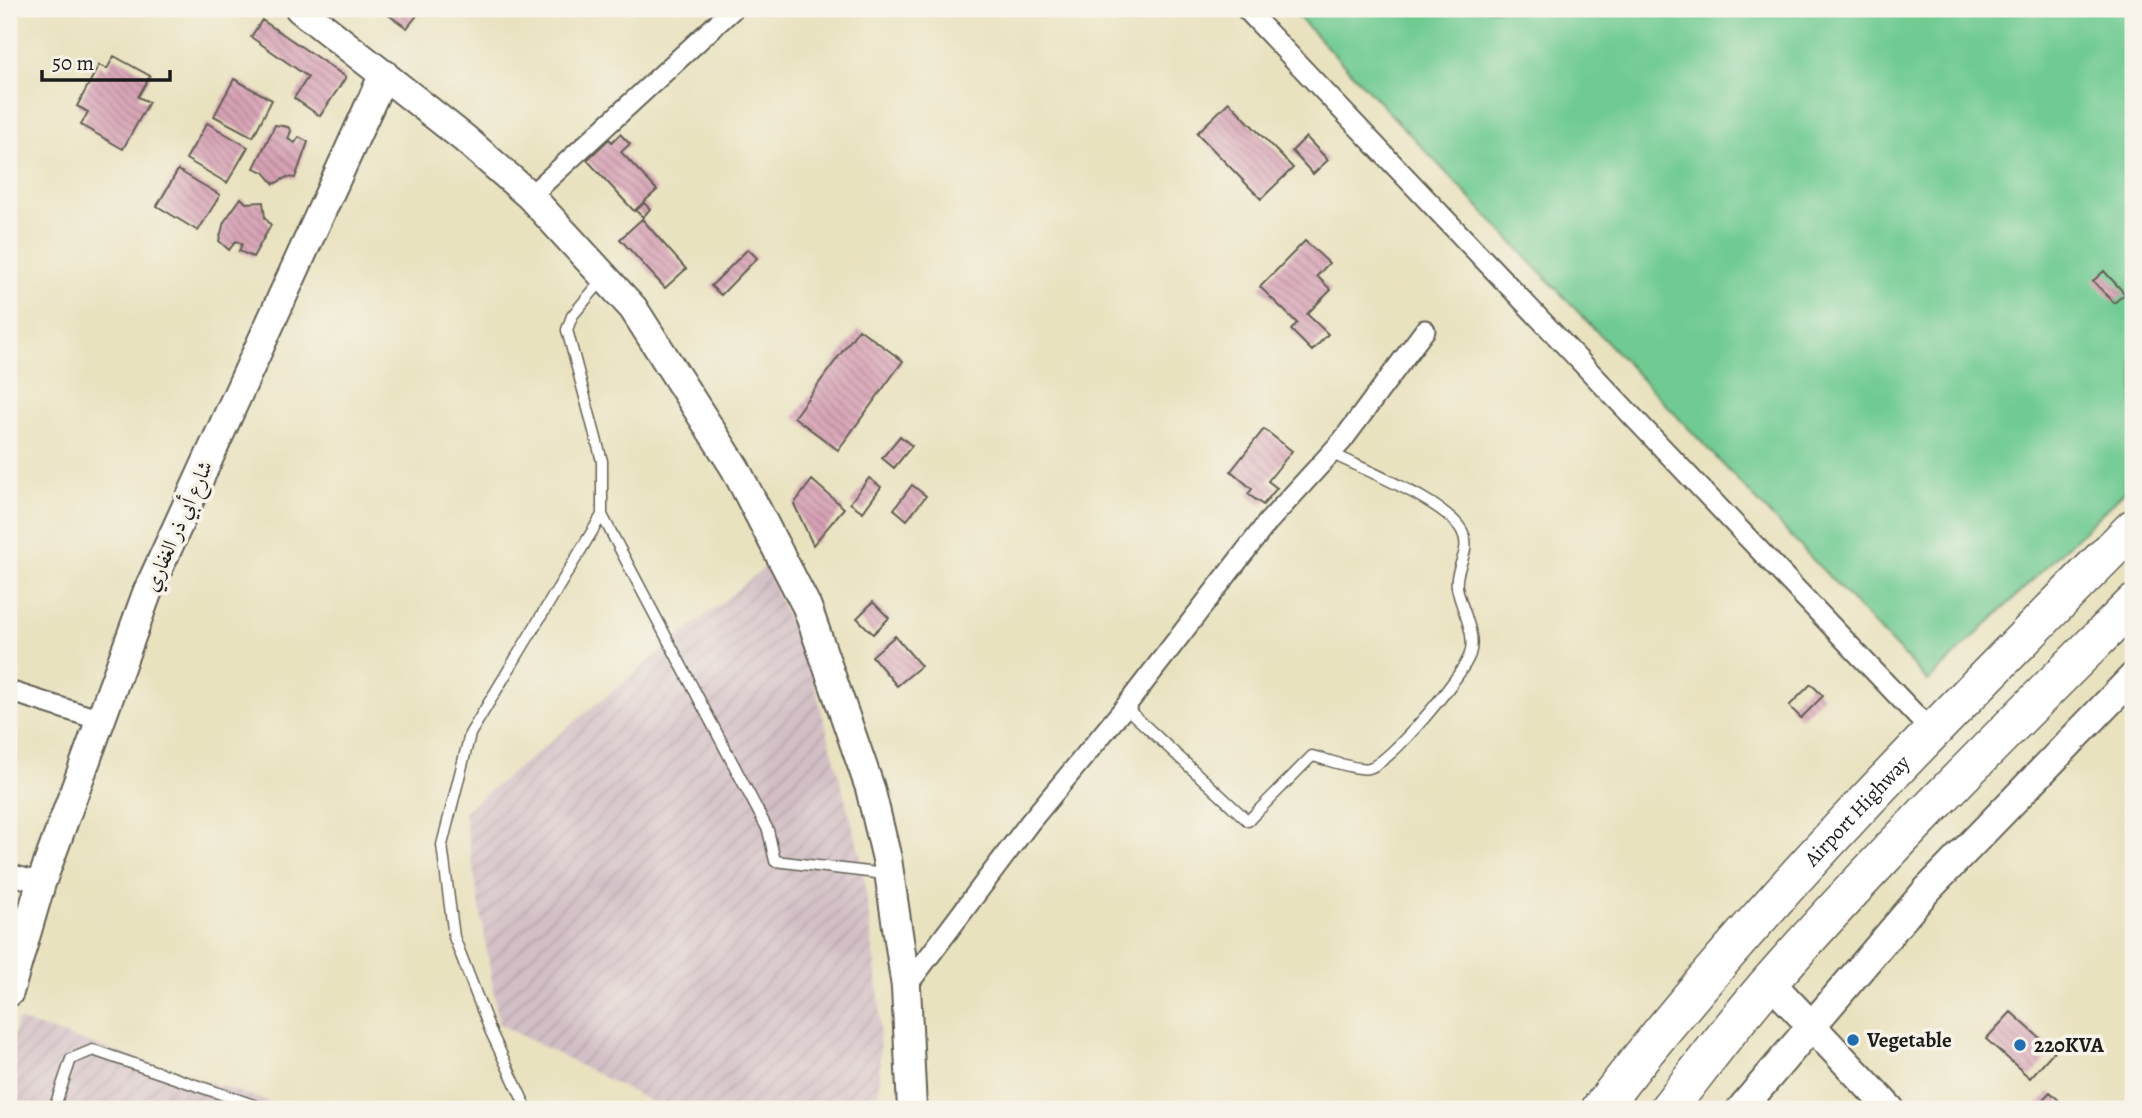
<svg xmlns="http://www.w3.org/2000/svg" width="2142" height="1118" viewBox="0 0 2142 1118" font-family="Alegreya,Amiri,serif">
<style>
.industrial{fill:url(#industrial-furrows)}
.grass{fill:#70cb92;stroke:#467457;stroke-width:2}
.building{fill:url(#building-back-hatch)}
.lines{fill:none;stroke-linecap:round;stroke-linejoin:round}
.lane-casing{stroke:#646155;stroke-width:13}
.street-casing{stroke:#646155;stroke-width:23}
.secondary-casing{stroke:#646155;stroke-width:32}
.highway-casing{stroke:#646155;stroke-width:40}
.lane{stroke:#fff;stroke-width:10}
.street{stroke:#fff;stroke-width:19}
.secondary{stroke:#fff;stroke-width:28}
.highway{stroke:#fff;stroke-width:37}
.poi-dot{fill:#1f6fb2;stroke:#f7f3e8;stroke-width:2.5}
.labels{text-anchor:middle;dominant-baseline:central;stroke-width:7;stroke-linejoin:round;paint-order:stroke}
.street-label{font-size:21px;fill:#1c1c1c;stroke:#f7f3e8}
.poi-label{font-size:21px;font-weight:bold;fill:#1c1c1c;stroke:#f7f3e8;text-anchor:start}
</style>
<defs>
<pattern id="industrial-furrows" width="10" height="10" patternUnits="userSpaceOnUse" patternTransform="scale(1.75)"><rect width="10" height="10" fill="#d2bec5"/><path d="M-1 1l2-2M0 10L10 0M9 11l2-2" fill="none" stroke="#b4a3a9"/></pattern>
<pattern id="building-back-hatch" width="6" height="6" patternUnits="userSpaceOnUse" patternTransform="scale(1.75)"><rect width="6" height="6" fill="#d7a2b5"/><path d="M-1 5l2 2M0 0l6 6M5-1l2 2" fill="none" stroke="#ae8392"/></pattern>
</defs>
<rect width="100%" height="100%" fill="#f7f3e8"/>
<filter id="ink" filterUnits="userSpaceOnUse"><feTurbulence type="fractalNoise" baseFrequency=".0143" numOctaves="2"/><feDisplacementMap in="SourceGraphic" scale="14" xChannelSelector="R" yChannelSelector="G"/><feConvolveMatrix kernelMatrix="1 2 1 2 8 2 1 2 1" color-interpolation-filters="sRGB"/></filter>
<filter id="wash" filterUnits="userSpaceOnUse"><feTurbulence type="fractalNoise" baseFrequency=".00686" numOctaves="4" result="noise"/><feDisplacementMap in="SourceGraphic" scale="28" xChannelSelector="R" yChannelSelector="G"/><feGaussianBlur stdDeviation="1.57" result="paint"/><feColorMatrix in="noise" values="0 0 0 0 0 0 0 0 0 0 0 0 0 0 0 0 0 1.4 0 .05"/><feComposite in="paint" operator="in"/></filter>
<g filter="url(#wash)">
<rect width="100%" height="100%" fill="#e9e2bf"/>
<path class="industrial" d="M765 567 810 668 862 861 880 1006 879 1109 663 1108 499 1024 464 812Z
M18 1020 291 1109H9V1052Z"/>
<path class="grass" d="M1291 9H2133V483L1928 681Z
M2133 945V1024L2129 1007Z"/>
<g id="blocks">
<path class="building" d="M380 9H422L407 28Z
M262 20 346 77 320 116 294 98 308 77 251 37Z
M114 56 150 76 138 97 149 102 123 149 81 125 88 112 77 106 99 65 107 69Z
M234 79 272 100 253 137 214 116Z
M1229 102 1293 168 1261 199 1197 133Z
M207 123 248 147 227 183 186 159Z
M275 125 288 127 291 131 288 139 295 143 299 137 308 142 295 178 287 177 274 184 264 172 254 168Z
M620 134 630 144 621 152 657 190 634 211 587 160 609 139 612 142Z
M1306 137 1328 160 1313 174 1292 151Z
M178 170 220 195 198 231 157 206Z
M241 198 246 203 263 202 265 218 271 225 253 257 239 251 242 244 236 241 229 250 219 241 224 222Z
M644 203 650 209 643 217 636 211Z
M642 219 686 269 665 288 620 239Z
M1305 241 1329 263 1317 276 1331 290 1307 314 1328 334 1312 351 1291 330 1297 323 1260 287Z
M748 249 757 258 721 295 711 286Z
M2104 271 2125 294 2114 303 2093 281Z
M859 329 903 361 838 450 794 417Z
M1264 429 1292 451 1268 481 1277 488 1263 505 1248 494 1252 489 1231 471Z
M900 436 912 446 894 468 882 458Z
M869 478 881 487 863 512 850 503Z
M812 480 844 508 813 545 794 504Z
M912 485 926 496 907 520 894 509Z
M873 602 889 618 873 634 857 618Z
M895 636 921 666 897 686 872 656Z
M1811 684 1823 696 1801 718 1789 706Z
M2011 1012 2054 1051 2030 1078 1986 1039Z
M2050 1092 2068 1109H2034Z"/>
</g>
</g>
<g filter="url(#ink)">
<use href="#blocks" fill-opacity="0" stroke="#646155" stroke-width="2"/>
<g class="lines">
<g class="lane-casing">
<path id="lane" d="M602 515 768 830 775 861 885 874
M1125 707 1248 821 1312 756C1325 759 1358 771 1369 768 1390 763 1463 676 1470 654 1477 633 1460 607 1457 587 1454 567 1473 551 1462 531 1447 502 1362 469 1331 453
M54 1109 71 1059 93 1050 265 1109
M527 1109 490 1030 454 937 442 845 470 734 602 515V461L567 330 572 316 603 279"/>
</g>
<g class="street-casing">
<path id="street" d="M1246 9 1931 731
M530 196 733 9
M9 691 100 720
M9 874 41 883
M906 987 1030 822 1125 707 1267 523 1342 441 1425 330"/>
</g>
<g class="secondary-casing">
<path id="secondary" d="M300 9 465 139 530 196 633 308 735 468 807 607 870 788 887 859 906 987 912 1109
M1770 982 1890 1109
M9 992 41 883 147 593 384 74
M1741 1109 1927 890 2133 677"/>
</g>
<g class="highway-casing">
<g id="highway">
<path id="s1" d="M1600 1109C1761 900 1947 715 2133 528"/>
<path d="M1668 1109C1702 1066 1735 1021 1771 980 1886 849 2010 727 2133 604"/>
</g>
</g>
<use href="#lane" class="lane"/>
<use href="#street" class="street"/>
<use href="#secondary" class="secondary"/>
<use href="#highway" class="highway"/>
</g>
</g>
<g class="poi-dot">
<circle cx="1853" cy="1040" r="7"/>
<circle cx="2020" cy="1045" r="7"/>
</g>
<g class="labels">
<g class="street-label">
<text transform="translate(178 526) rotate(-66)">شارع أبي ذر الغفاري</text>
<text stroke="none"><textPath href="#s1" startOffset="394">Airport Highway</textPath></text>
</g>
<g class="poi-label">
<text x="1867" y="1040">Vegetable</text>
<text x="2034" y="1045">220KVA</text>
</g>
</g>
<rect width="2142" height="1118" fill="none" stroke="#f7f3e8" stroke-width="35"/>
<path d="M42 70v10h128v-10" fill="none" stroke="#1c1c1c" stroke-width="3.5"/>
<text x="52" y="70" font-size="21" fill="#1c1c1c" stroke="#f7f3e8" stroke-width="5" paint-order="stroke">50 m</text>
</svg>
